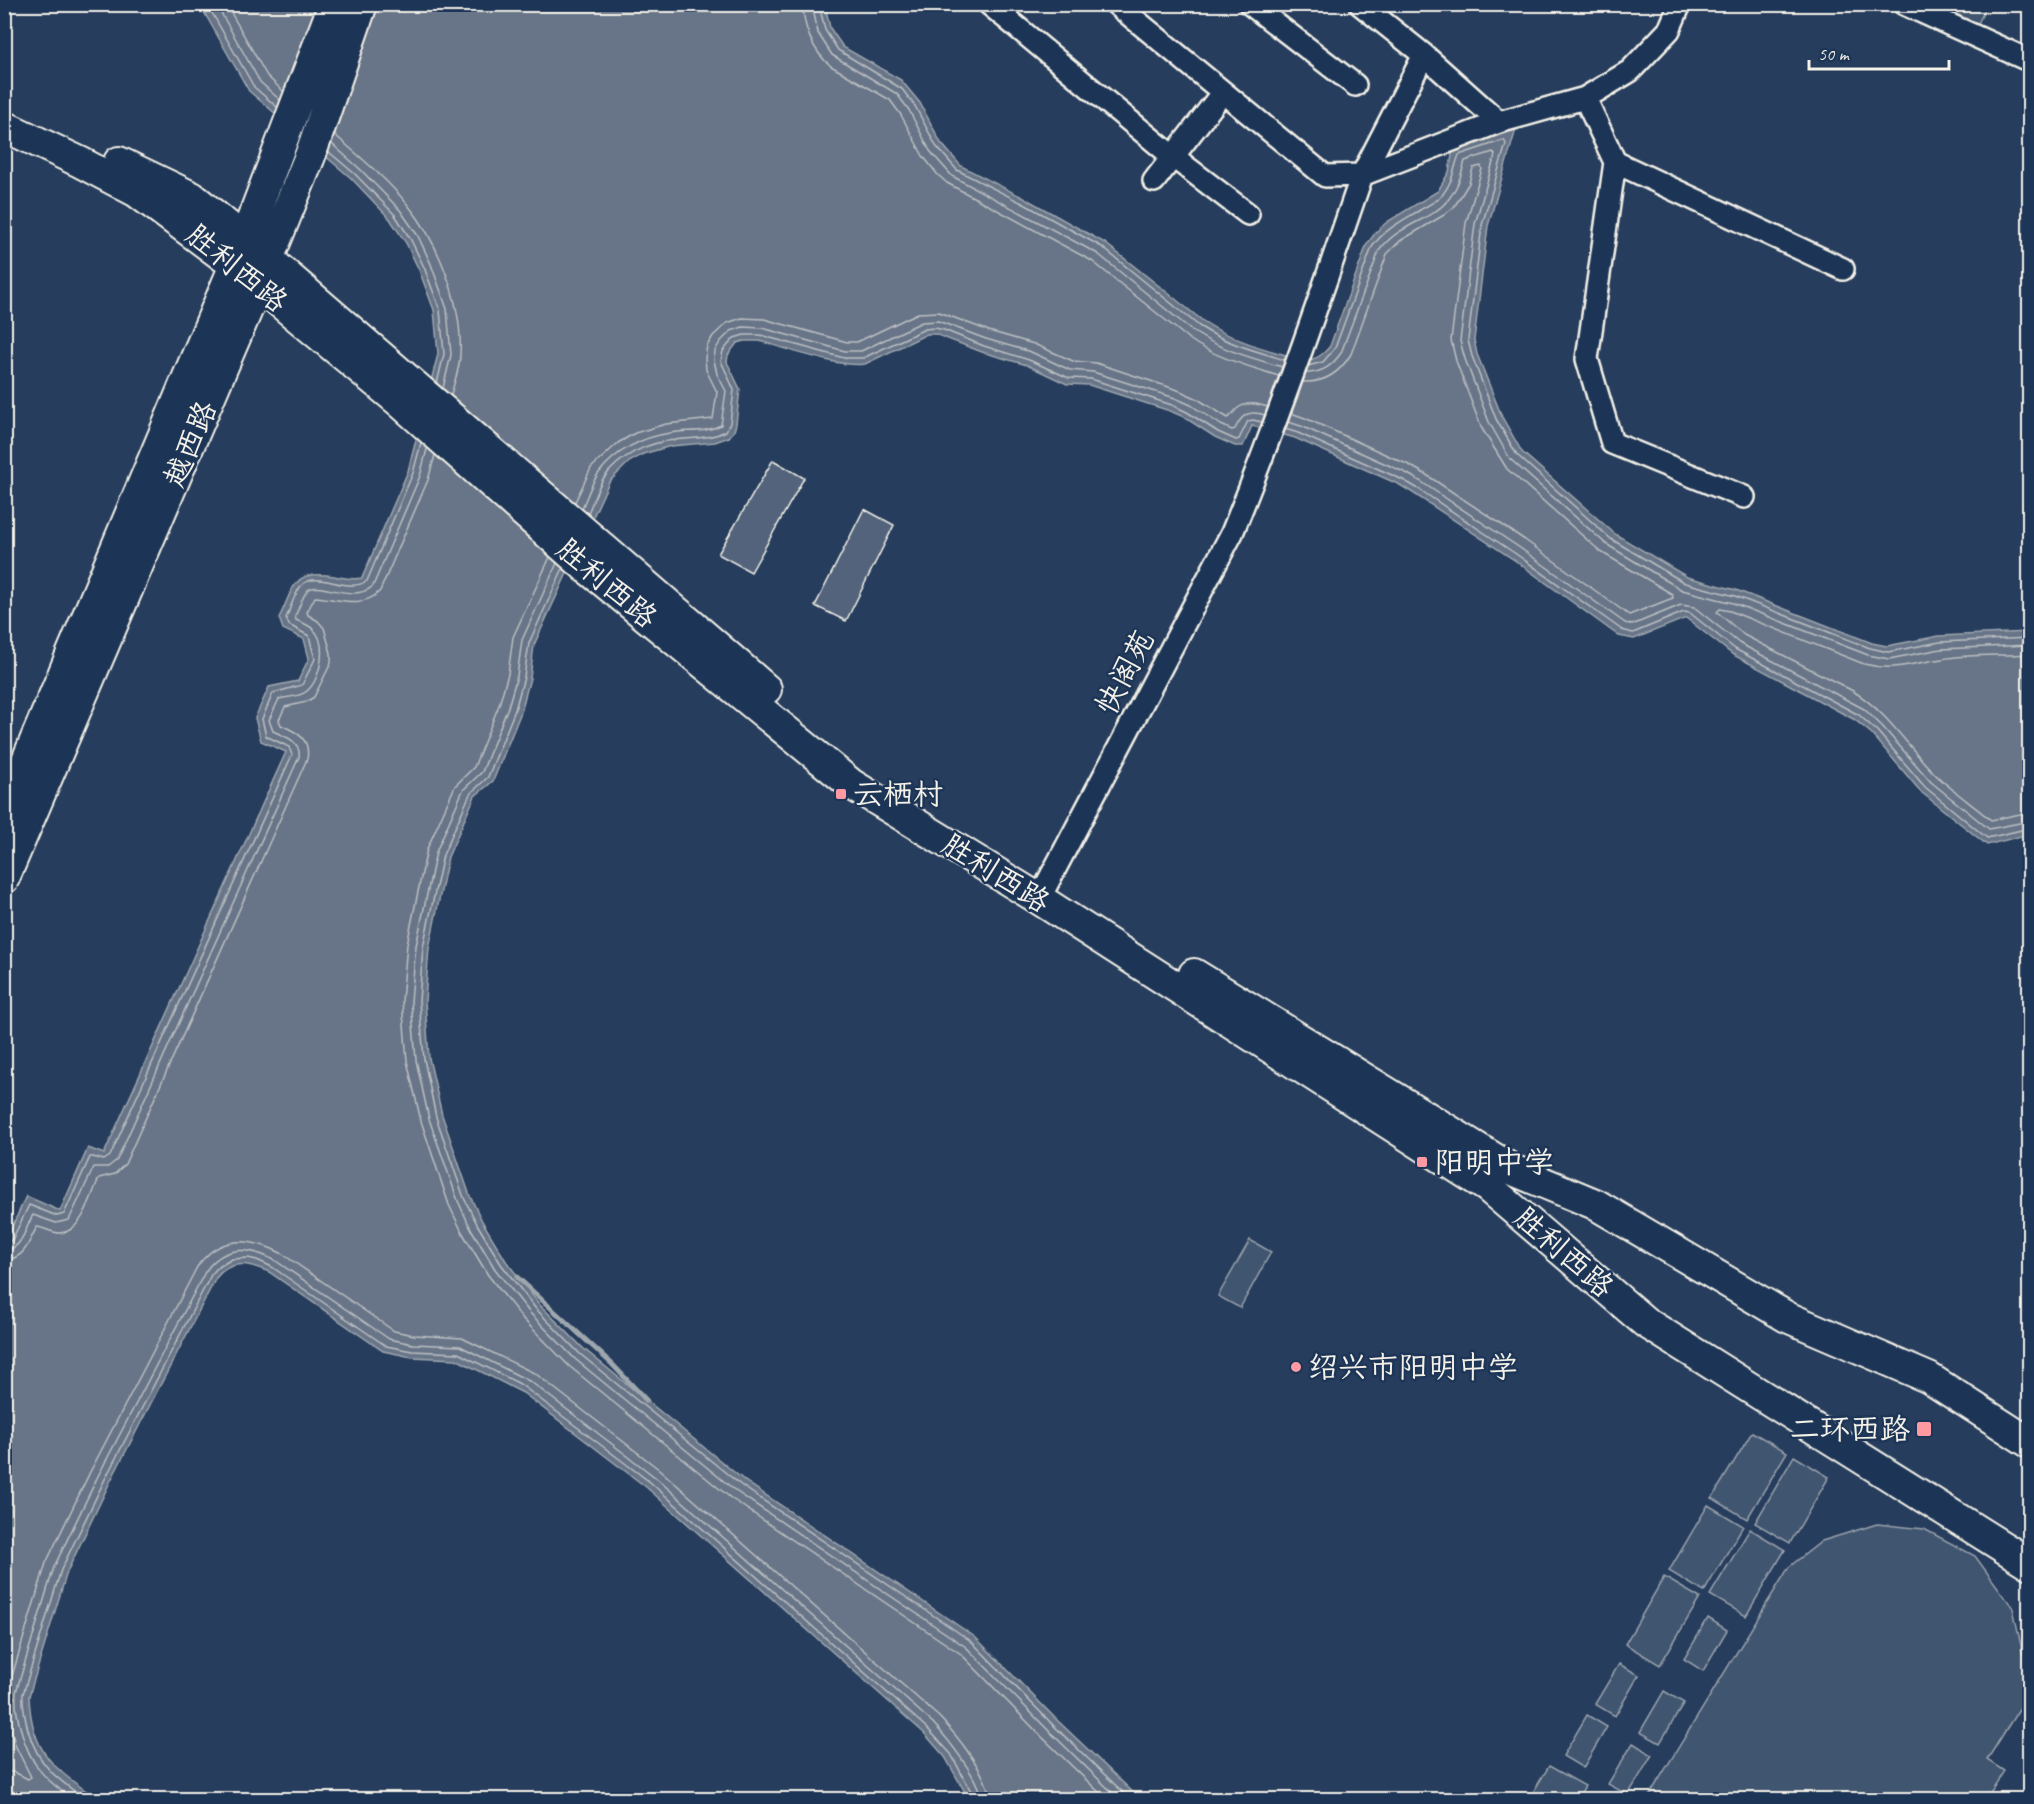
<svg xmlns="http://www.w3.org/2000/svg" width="2034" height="1804" viewBox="0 0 2034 1804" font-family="Caveat,'LXGW WenKai TC',sans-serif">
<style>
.green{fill:#40546f;stroke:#9aa2ac;stroke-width:1.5}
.water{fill:#677588;stroke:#9fa7ae;stroke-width:1.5}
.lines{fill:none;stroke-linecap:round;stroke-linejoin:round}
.shore{stroke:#bcbfc2;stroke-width:1.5}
.stream{stroke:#9fa7ae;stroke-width:5}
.building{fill:#52647b;stroke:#f4f1e8;stroke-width:1.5}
.street-casing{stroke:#f4f1e8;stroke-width:26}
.secondary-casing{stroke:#f4f1e8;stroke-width:34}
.street{stroke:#1d3557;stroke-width:21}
.secondary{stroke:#1d3557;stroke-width:30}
.poi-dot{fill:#ff9aa2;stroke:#1d3557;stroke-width:2}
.labels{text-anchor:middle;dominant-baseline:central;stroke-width:5;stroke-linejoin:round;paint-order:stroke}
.street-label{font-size:30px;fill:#f4f1e8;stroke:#1d3557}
.poi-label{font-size:30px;fill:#f4f1e8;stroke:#1d3557;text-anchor:start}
</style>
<rect width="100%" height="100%" fill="#263d5d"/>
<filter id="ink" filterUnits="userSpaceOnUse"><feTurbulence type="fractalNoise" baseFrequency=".0167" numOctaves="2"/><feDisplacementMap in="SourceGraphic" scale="12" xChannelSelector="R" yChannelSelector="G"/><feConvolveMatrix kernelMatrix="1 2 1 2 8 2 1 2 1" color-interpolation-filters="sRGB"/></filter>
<g filter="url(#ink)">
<path class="green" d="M1884 5H1987L1969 42Z
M1250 1240 1271 1252 1240 1308 1218 1296Z
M1752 1432 1787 1452 1747 1519 1712 1498Z
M1794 1456 1829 1477 1790 1543 1755 1523Z
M1708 1505 1743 1526 1704 1592 1669 1571Z
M1877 1524 1924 1529 1975 1556 2013 1608 2023 1655 2029 1646V1693L1987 1760 2004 1771 1986 1799H1647L1789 1567 1822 1541Z
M1750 1529 1785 1550 1746 1616 1710 1595Z
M1664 1577 1700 1598 1660 1665 1625 1644Z
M1708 1618 1727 1630 1703 1671 1684 1659Z
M1619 1664 1639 1675 1615 1716 1595 1704Z
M1664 1691 1684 1703 1660 1743 1640 1732Z
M1587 1715 1607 1727 1583 1768 1563 1756Z
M1633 1743 1652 1755 1628 1795 1608 1784Z
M1549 1766 1585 1786 1577 1799H1529Z"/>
<path class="water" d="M200 5H825L830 28 843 47 901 80 920 103 941 143 961 166 1028 200 1105 243 1203 321C1233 341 1270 351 1305 360 1316 360 1323 355 1330 346L1367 244 1376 232 1387 222 1438 191 1449 172 1453 150 1516 129 1488 226 1474 340 1477 354 1502 417 1522 452 1615 534 1687 577 1736 590 1872 643 1887 646 1939 636 2029 632V834L1987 845 1921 792 1872 734 1855 720 1732 654 1686 618 1634 639 1619 636 1513 559 1413 493 1400 485 1295 438 1252 426 1243 446H1235L1215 437 1184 417 1170 411 1089 385 1067 384 1027 365 982 352 935 334H927L865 364C839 368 786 348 759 341H744L737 343 728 355 727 362 740 389 736 424 734 431 729 437 715 442 671 446 643 454 629 462 609 482 534 645 530 678 521 712 493 781 475 796 448 857 429 948 425 1001 429 1058 442 1115 470 1196 482 1221 506 1261 540 1305 584 1349 745 1481 975 1637 1058 1721 1140 1799H969L945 1757 924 1733 646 1487 523 1393 456 1359 412 1357 383 1351 269 1272C249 1263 231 1259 216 1278L110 1482 67 1572 29 1696C31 1753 54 1769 98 1799H19L5 1793V1243L26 1196 60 1211 88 1148 104 1154 286 752 261 741 255 718 269 687 298 681 309 658 304 639 283 629 279 618C295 585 292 570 334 576 345 578 351 580 362 578L408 471 438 354 434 310 419 270 406 243 390 219 351 178 249 91Z"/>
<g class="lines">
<path class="shore" d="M207 4 254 87 277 107
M216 4 260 82 280 100
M226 4 267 76 283 91
M803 4C803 27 813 52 831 66L890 100 901 115 923 156 938 175 947 183 1092 261 1189 339C1216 358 1248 366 1279 376
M812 4 818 33 832 55 897 94 909 110 930 151 952 176 1098 254 1194 332C1221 350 1252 358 1282 367
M819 4 825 30 838 50 902 89 915 106 936 146 957 170 1026 205 1102 247 1199 326C1225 343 1255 351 1285 360
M335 135C360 157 387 179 408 205 439 243 463 305 460 355 460 368 454 382 451 395
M332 144 360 169 400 210 418 236 431 264 447 309 451 355 443 388
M329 152 355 174 395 215 411 240 424 267 440 310 444 354 437 383
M1308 366 1323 362 1335 348 1372 247C1385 229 1402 221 1420 210 1428 205 1438 201 1443 194 1454 179 1453 170 1459 155L1504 140 1506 144 1482 225 1468 340 1472 356 1496 419 1517 455 1611 539 1685 583 1735 596 1870 648 1888 652 1940 642 2030 638
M1306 373C1322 373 1332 366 1341 353L1379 251C1398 224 1431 221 1448 200 1458 188 1461 175 1465 161L1493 152 1495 155 1475 224 1460 341 1465 359 1489 422 1510 459 1606 544 1682 590 1733 603 1868 655 1889 659 1941 649 2030 645
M1291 413 1305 418 1409 465 1425 474 1525 540 1629 615 1673 598 1672 594 1601 552 1507 469 1481 427 1456 361 1451 340 1466 223 1482 169 1481 166 1473 168 1469 183 1454 207 1444 215 1400 241 1387 254 1351 354C1340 373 1324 383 1303 382
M1288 422 1301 426 1406 473 1420 481 1520 548 1625 623 1632 625 1681 605 1694 607 1739 643 1864 709 1882 726 1931 782 1989 829 2030 821
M1285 429 1298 433 1403 480 1417 488 1516 554 1622 630 1633 633 1684 612 1690 613 1735 649 1859 715 1877 731 1925 787 1987 838 2030 828
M575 502 591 468 618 443 635 433 666 424 713 419 717 392 706 370 705 358 707 346 713 336 727 323 742 318 764 319 847 342H857L918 313 939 312 989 331 1034 344 1073 361 1096 363 1178 390 1196 398 1228 418C1232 416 1234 411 1238 408 1248 401 1258 404 1268 407
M582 508C587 497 591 484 598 474 615 451 642 437 670 433 687 430 706 433 721 425L726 391 717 374 714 360 715 351 720 342 731 331 743 327 762 328 845 351H861L922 322 938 321 986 339 1031 352 1070 370 1093 372 1175 398 1191 405 1221 425 1232 430 1235 429C1242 414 1249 410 1265 415
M588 513C593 502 597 489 603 479 619 456 648 442 675 440 692 438 710 439 726 431L730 423 734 390 721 361 723 351 734 338 744 335H760L844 358H863L925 329 935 328 944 330 984 346 1029 360 1069 378 1091 379 1172 405 1187 412 1218 432 1236 440 1239 439 1248 421 1253 420 1262 422
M550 557 513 637 508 674 499 705 474 767 455 786 427 849 407 944 402 1001 407 1061 421 1121 449 1205 462 1232 488 1275 523 1319 569 1366 732 1499 961 1654 1042 1737 1107 1800
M557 563 522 640 517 676 508 707 482 772 463 790 436 852 416 946 411 1001 416 1060 429 1119 458 1201 470 1227 495 1269 530 1313 575 1359 737 1492 966 1647 1048 1730 1120 1800
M563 568 529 643 524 677 515 710 488 777 470 794 443 855 423 947 419 1001 424 1059 436 1117 464 1198 477 1224 501 1264 536 1309 580 1354 742 1486 971 1641 1053 1725 1131 1800
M2030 654C2001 656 1970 654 1942 659 1912 663 1895 672 1864 664L1730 611 1720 609 1717 612 1744 635 1853 691C1890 714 1907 747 1937 776 1954 792 1973 805 1991 820L2030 812
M4 1243 12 1240 29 1205 57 1216 64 1214 90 1157H93L104 1160 110 1156 292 755 289 747 266 736 262 719 273 693 302 685 315 659 309 636 289 625 286 618C291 608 295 590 303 584 319 571 348 594 367 581L413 473 421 443
M4 1251C23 1249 25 1228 33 1215L56 1223 69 1220 94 1167H108L117 1160 299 757C301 740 285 737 273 731L269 720 279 699C287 697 300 697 307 691 321 679 328 643 313 629 309 625 302 623 296 620L295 616C299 609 302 596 308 590 319 580 353 604 373 586L420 476 427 449
M4 1260C26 1259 28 1242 37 1227 45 1228 52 1233 60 1233 83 1232 91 1195 99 1178L115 1174 125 1164 307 759C311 739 297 732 281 725L279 720 285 707 306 702 314 697 331 663V653L324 628 318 621 308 615 307 612 315 597C337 598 362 610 380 591L428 480 435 455
M4 1771 14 1772 28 1779 31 1777 16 1747 7 1716 6 1696 46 1563 90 1472 197 1267C219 1235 249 1237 281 1253L394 1331 414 1335 462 1338 536 1374 660 1470 939 1717C956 1734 989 1775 990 1800
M74 1800C45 1780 30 1765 21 1730 17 1717 15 1705 16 1692L54 1567 98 1476 205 1272C224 1244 249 1247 276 1261L389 1339 413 1344 460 1346 531 1382 655 1477 933 1723C948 1739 980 1779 981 1800
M87 1800C58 1780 38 1766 28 1730 25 1718 22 1707 23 1694L61 1570 105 1479 211 1275 217 1268 232 1259 248 1258 257 1260 272 1267 386 1346 412 1351 458 1353 520 1384 650 1482 928 1729 951 1754 973 1795 974 1800"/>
<path class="stream" d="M517 1277 612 1364 647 1401"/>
</g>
<path class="building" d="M773 460 804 478 751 572 718 554Z
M864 509 894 525 846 621 815 606Z"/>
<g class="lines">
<g class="street-casing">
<path id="street" d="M989 4 1172 156 1248 214
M1250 4 1355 85
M1360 4 1424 55
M1904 4 2030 61
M1499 122 1424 55 1362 175 1499 122 1585 98
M1615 162 1585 98 1630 71 1669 30 1680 4
M1154 181 1223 92
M1744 497 1612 443 1587 359 1615 162 1843 269
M1039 899 1232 533C1280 415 1321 295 1362 175L1325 176 1116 4"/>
</g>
<g class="secondary-casing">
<path id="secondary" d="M4 126 80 162 137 192 235 265 401 403 587 568 851 784 1039 899 1489 1188 1645 1322 2030 1564
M119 162 192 197 268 259 766 689
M4 815 235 265 334 4
M4 878 258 284 310 156 362 4
M1194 974 1513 1170 1595 1204 1787 1317 1929 1378 2030 1443"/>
</g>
<use href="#street" class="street"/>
<use href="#secondary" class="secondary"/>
</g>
</g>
<g class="poi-dot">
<rect x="835" y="788" width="12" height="12" rx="3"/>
<rect x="1416" y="1156" width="12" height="12" rx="3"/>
<circle cx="1296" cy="1367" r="6"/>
<rect x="1916" y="1421" width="16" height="16" rx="3"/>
</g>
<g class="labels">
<g class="street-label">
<text transform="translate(237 268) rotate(39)">胜利西路</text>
<text transform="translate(190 444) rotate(-67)">越西路</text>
<text transform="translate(607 583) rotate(40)">胜利西路</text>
<text transform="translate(1125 672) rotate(-62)">快阁苑</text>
<text transform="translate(996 873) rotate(32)">胜利西路</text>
<text transform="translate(1564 1252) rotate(41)">胜利西路</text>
</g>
<g class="poi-label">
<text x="853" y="794">云栖村</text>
<text x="1434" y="1162">阳明中学</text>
<text x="1308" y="1367">绍兴市阳明中学</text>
<text x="1910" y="1429" text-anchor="end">二环西路</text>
</g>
</g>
<rect width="2034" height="1804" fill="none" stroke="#1d3557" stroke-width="24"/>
<rect x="12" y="12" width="2010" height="1780" fill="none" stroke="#f4f1e8" stroke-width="2" filter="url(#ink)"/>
<path d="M1809 60v9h140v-9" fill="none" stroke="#f4f1e8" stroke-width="3"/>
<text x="1818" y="60" font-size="18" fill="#f4f1e8" stroke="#1d3557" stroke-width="4.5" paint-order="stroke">50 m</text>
</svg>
